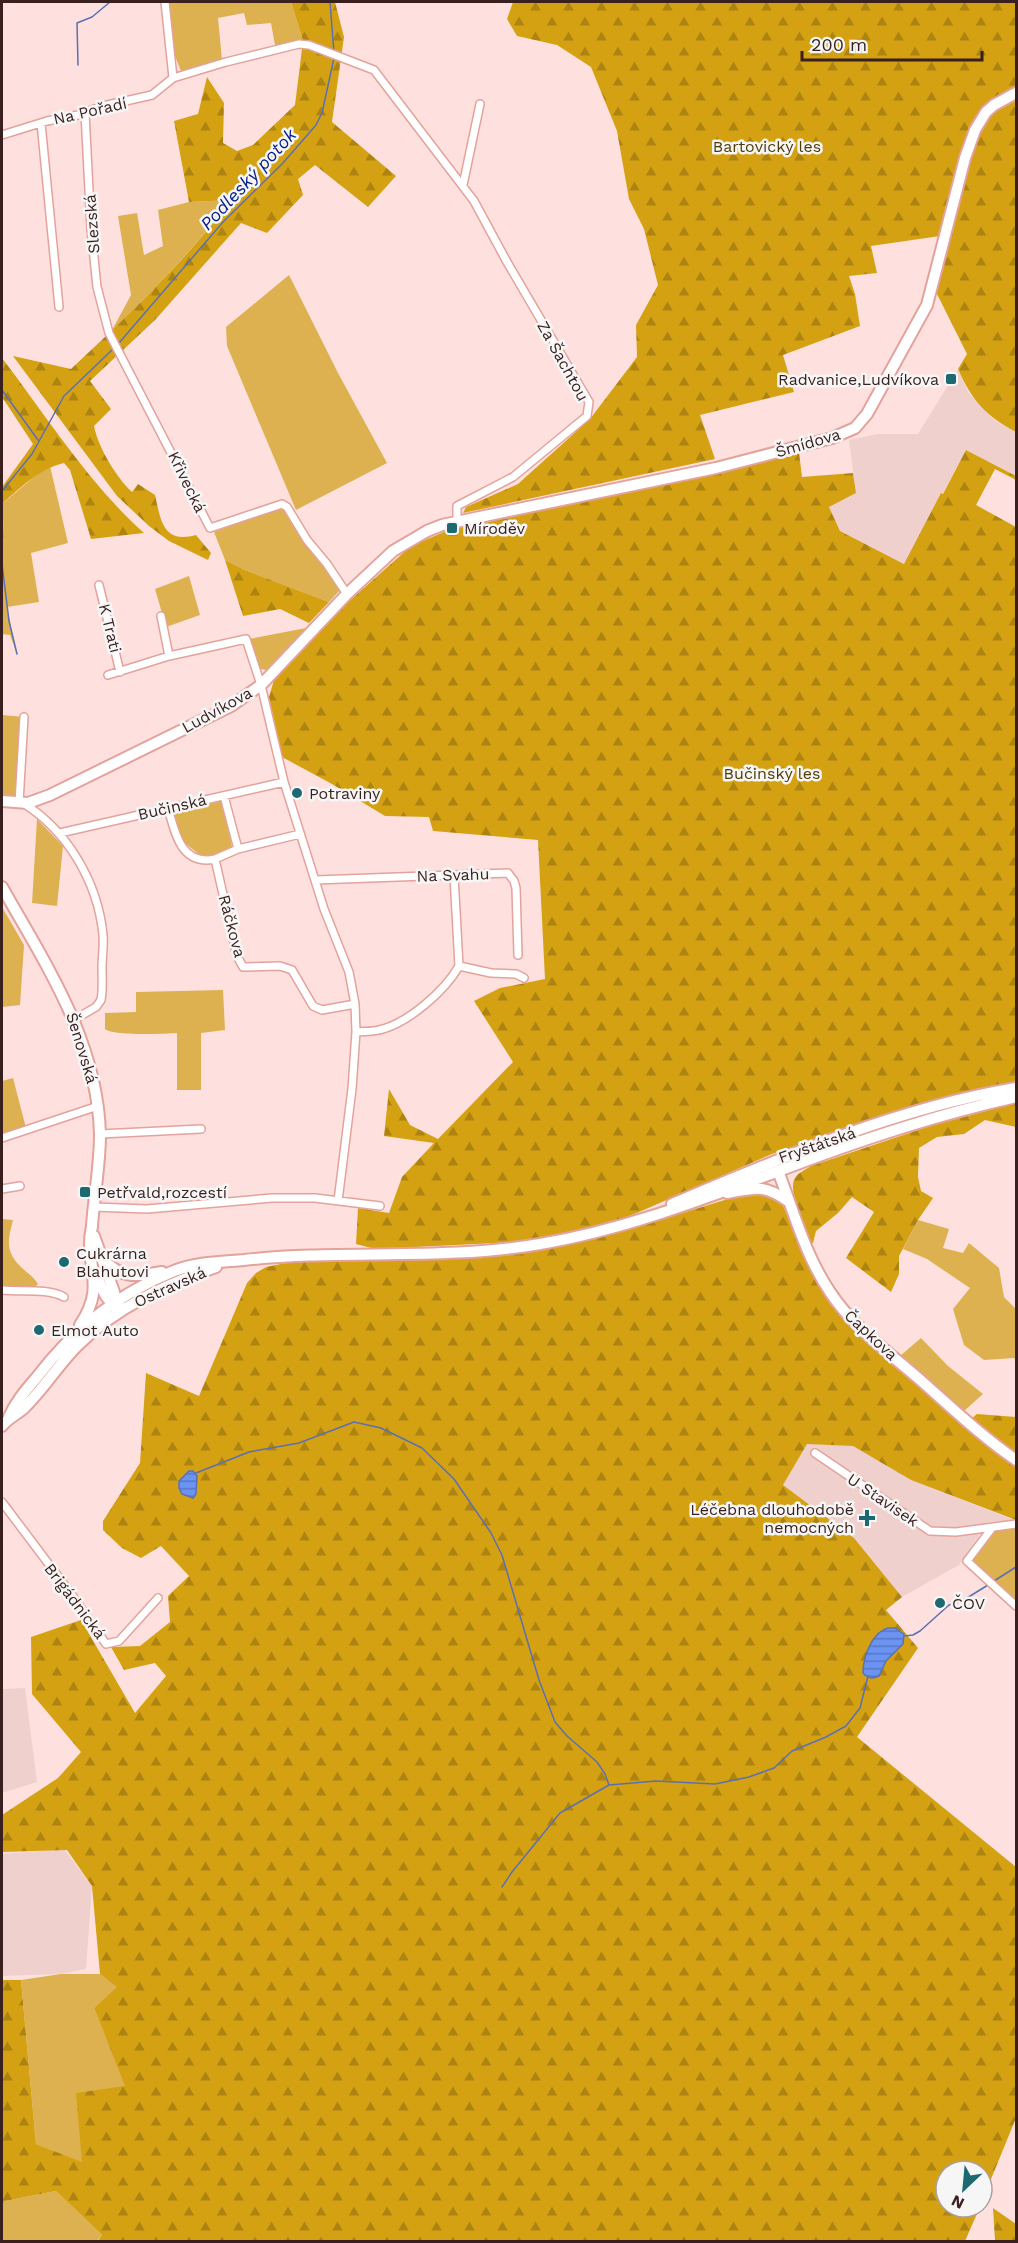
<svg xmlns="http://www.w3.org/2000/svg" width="1018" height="2243" viewBox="0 0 1018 2243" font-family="'Work Sans',sans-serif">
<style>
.built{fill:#efd0cd}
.grass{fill:#ddb14f}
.forest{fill:url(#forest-firs)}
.water{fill:url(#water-rules);stroke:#5b70b2;stroke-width:1.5}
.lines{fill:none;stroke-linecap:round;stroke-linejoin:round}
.stream{stroke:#5b70b2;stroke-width:1.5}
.street-casing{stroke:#e4a29c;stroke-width:10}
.secondary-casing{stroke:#e4a29c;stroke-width:14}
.primary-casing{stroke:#e4a29c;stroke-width:14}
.street{stroke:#fff;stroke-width:7}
.secondary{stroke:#fff;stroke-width:10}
.primary{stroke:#fff;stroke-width:10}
.poi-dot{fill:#1d6971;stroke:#f6f6f6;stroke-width:2}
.labels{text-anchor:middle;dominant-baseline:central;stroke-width:5;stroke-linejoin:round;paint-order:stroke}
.street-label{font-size:16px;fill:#391f1d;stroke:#f6f6f6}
.park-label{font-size:16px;fill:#513c08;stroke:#f6f6f6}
.poi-label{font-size:16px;fill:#391f1d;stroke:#f6f6f6;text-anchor:start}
.water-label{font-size:18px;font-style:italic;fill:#051c89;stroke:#f6f6f6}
</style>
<defs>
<pattern id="forest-firs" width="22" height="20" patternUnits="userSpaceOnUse" patternTransform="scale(1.5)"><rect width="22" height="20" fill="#d4a113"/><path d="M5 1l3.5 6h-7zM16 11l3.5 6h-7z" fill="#ad8311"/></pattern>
<pattern id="water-rules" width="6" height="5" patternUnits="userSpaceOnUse" patternTransform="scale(1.5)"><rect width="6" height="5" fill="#6a93f2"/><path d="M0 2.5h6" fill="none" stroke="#5877c3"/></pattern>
</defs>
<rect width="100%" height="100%" fill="#fee1de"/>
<path class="built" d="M958 369 968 392 994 420 1016 432V476L966 450 905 564 840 531 829 507 856 493 849 440 878 434H918Z
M807 1443 853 1446 911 1480 1016 1521 988 1522 959 1565 902 1597 854 1538 783 1485Z
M25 1688 37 1782 2 1793V1689Z
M64 1849 92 1886 86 1969 61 1974 2 1976V1854Z"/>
<path class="grass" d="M167 2H291L303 41 275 45 271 23 247 25 244 13 218 18 222 60 181 71 173 51Z
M232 200C195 247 154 290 111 332L131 295 118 216 137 213 144 255 163 246 158 210 189 202Z
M289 275 338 373 387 463 296 510 227 346 226 327Z
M50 466 68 543 31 553 39 602 7 607 17 654 10 635 2 634V538L4 536 2 504 35 476Z
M279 508 286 510 341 589 329 602 245 570 225 560 214 532Z
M189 576 200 615 166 627 155 589Z
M306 628 266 670 256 668 249 639Z
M2 715 24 717 17 799 10 798 2 793Z
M222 801 232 847 210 856 200 855 181 840 174 812Z
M37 819 63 846 57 906 32 903Z
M2 907 24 945 20 1005 2 1007Z
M223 990 225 1030 201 1033V1090H177V1033C164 1034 113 1036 105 1029V1013L136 1012V992Z
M13 1078 26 1128 2 1135V1081Z
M2 1219 13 1220C8 1239 5 1251 20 1266 27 1273 33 1276 38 1284L35 1287 2 1286Z
M918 1220 949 1229 943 1248 963 1253 969 1243 999 1268 1004 1297 1016 1309V1360L1014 1358 984 1360 964 1345 953 1309 970 1288 927 1259 903 1249Z
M921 1338 948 1366 983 1394 964 1411 900 1356Z
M1016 1527V1602L971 1561 993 1530Z
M61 1974H100L118 1987 94 2008 126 2087 83 2163 36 2144 21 1980Z
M56 2191 102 2235 97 2241 2 2242V2205L5 2201Z"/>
<path class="forest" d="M291 2H335L344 37 332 122 396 176 368 207 315 165 298 179 303 195 267 233 241 223 155 320 90 381 111 409 94 426C98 447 116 477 132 492L138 484 155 495C161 521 163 544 196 535L211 553 208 560 169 541 149 526 117 496 13 356 71 369C128 316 184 262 232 200L189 202 174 121 198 114 207 77 224 103 223 143 237 151 253 145 295 105 303 41Z
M513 2H1016V88L983 110 940 236 871 246 877 273 849 276 855 294 860 326 783 355 794 392 700 415 715 459 463 513 466 507 518 484 590 419 637 357 636 325 658 285 644 229 629 199 617 131 591 67 557 45 517 36 507 19Z
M1016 97V432C986 416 972 401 958 369L967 354 935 290 972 149C983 121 991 111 1016 97Z
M2 358C47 417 88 483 144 533L91 539 70 470 64 463C39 469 21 487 2 504L4 537 2 538V487L33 444 2 397Z
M966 450 1016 476V480L995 469 976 505 1016 527V1082L930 1102 862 1123 772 1154 623 1219 579 1231 537 1239 496 1243 375 1249 356 1244 358 1208 389 1213 402 1177 434 1143 384 1136 389 1089 410 1125 438 1139 513 1062 474 1001 500 988 545 979 538 840 433 831 429 817 385 816 332 784 282 757 269 697 274 680 346 604 411 546 458 526 703 473H722L799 452 802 477 853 473 856 493 829 507 840 531 904 564 941 493 943 494Z
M225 560 245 570 329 602 309 623 280 609 243 616Z
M1016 1103V1127L985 1120 964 1134 937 1137 919 1148 918 1177 921 1191 933 1198 918 1220 899 1256V1274L891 1292 846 1258 874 1212 852 1197 838 1213 816 1231 813 1243 810 1244C805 1231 787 1190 795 1178 798 1173 805 1170 811 1166L930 1126Z
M754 1191 766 1192 781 1201 803 1250 839 1311 1016 1463V1520L911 1480 853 1446 807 1444 783 1485 854 1538 902 1597 886 1610 918 1648 857 1737 1016 1867V2118L982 2201V2171H946V2207H980L965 2241 97 2242 102 2235 56 2191 5 2201 2 2205V1980H21L36 2144 82 2162 76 2093 125 2086 94 2008 117 1987 100 1974 92 1886 67 1850 2 1852V1815L58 1778 81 1752 32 1694 31 1637 81 1620 135 1713 166 1676 155 1663 124 1670 111 1647 140 1646 170 1622 168 1596 189 1576 161 1546 141 1558 122 1548 103 1530V1521L140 1463 146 1373 199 1396 247 1283 256 1273 266 1267 291 1262 419 1259 496 1255 539 1250 582 1242 627 1230Z
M977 1414 1016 1417V1453L971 1419Z
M993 2208 1016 2224V2241H995Z"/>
<path class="water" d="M189 1471H193L197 1476 196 1494 193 1498 182 1494 179 1488V1481Z
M888 1628H895L904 1634 903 1644 886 1661 879 1676C872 1679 869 1679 863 1673 863 1657 872 1632 888 1628Z"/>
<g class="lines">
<path class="stream" d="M330 2 334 53
M78 65 77 23 92 17 110 2
M119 343 223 222 283 163 316 125 322 113 334 58
M2 390 38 440
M2 491 32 454 64 396 113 349
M2 564 9 621 17 654
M196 1473 249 1452 299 1443 354 1422 381 1428 422 1448 454 1479 491 1533 502 1555 539 1680 555 1722 567 1736 597 1762 605 1774 609 1785 656 1781 715 1784 749 1777 774 1768 792 1751 826 1737 846 1726 860 1708 868 1676
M994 1581 1016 1567
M904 1636 913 1635 920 1631 949 1605 962 1601 988 1585
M502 1887 512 1872 560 1813 609 1785"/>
<g class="street-casing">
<path id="street" d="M165 2 173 78
M85 113 91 229 97 287 109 333 210 528 282 504 287 507 307 540 327 564 347 594
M41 123 59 307
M2 135 47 121 78 115 103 106 152 95 173 78 226 62 299 44 309 45 374 70 474 201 507 262 589 402 587 416 513 477 457 506V522
M463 185 480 104
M99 585 120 672
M161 616 169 656
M108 675 169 656 246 639 261 685 284 782 324 909 349 972 355 1004 356 1032 352 1089 338 1201
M224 796 238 849
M19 803 24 717
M23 803C68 831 98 883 103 935 104 946 102 957 102 968 102 979 103 990 101 1000L96 1007 75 1019
M168 808C175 833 181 866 215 859L237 956 243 967 280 966 292 970 313 1006 322 1010 355 1004
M60 833 284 782
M215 859 238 849 300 834
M454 876 459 966
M315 880 508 873 514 881 516 888 518 955
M356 1032C363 1031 372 1032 379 1030 407 1024 445 991 459 966L491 973 516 974 524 978
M100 1134 201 1129
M2 1138 98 1106
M2 1189 20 1186
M94 1207 147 1209 272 1198H315L380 1206
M2 1290C21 1292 48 1288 64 1297
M815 1453 930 1531 956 1532 1016 1524
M2 1502 72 1595 106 1644 119 1641 158 1598
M992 1528 967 1561 1016 1606"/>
</g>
<g class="secondary-casing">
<path id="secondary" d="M2 801 28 803 50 795 231 706 261 685 347 594 393 551 427 531 442 525 475 518 716 468 832 438 855 428 867 414 927 305 965 158 975 130 986 112 994 105 1016 93
M2 887C46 965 98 1042 100 1135 100 1165 94 1196 92 1226
M778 1171C794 1212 805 1255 830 1292 852 1326 888 1352 918 1378 950 1406 981 1436 1016 1460
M727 1193C756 1188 763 1184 788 1201"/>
</g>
<g class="primary-casing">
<path id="primary" d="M672 1204C783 1157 897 1108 1016 1088
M94 1236 114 1292 116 1301 114 1306
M103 1259C122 1280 137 1276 162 1272
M97 1276C102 1287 105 1303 119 1305
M80 1325C108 1283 83 1267 92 1226
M9 1417C16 1401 26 1390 37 1377 73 1330 119 1293 174 1271 196 1262 221 1262 244 1260 342 1249 443 1261 540 1244 622 1230 698 1201 776 1172 854 1142 935 1115 1016 1097
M2 1426C8 1418 16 1415 23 1409 43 1390 58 1365 77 1346 116 1307 165 1285 216 1267"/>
</g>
<use href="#street" class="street"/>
<use href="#secondary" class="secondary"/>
<use href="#primary" class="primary"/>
</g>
<g class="poi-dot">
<rect x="945" y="373" width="12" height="12" rx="3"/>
<rect x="446" y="522" width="12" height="12" rx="3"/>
<circle cx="297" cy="793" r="6"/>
<rect x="79" y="1186" width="12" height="12" rx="3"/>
<circle cx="64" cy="1262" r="6"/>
<circle cx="39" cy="1330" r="6"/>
<path d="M864 1509h6v6h6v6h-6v6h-6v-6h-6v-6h6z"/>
<circle cx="940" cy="1603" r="6"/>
</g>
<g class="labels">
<g class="street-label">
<text transform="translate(90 111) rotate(-13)">Na Pořadí</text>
<text transform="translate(92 224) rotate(-94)">Slezská</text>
<text transform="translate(563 361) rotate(61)">Za Šachtou</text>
<text transform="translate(808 443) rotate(-16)">Šmídova</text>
<text transform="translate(187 482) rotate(64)">Křivecká</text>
<text transform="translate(110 628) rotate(76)">K Trati</text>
<text transform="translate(217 710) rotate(-29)">Ludvíkova</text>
<text transform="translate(172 807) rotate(-13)">Bučinská</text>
<text transform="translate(453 875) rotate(-2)">Na Svahu</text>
<text transform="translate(232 926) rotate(75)">Ráčkova</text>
<text transform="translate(82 1048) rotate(73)">Šenovská</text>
<text transform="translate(817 1145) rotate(-19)">Fryštátská</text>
<text transform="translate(170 1287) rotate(-24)">Ostravská</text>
<text transform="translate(871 1335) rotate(43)">Čapkova</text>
<text transform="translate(883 1500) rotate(34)">U Stavisek</text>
<text transform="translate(75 1601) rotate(53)">Brigádnická</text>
</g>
<g class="park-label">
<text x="767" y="146">Bartovický les</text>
<text x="772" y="773">Bučinský les</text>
</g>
<g class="poi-label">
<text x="939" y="379" text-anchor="end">Radvanice,Ludvíkova</text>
<text x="464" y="528">Míroděv</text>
<text x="309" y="793">Potraviny</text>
<text x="97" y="1192">Petřvald,rozcestí</text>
<text x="76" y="1253">Cukrárna<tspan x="76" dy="18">Blahutovi</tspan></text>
<text x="51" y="1330">Elmot Auto</text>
<text x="854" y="1509" text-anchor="end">Léčebna dlouhodobě<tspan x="854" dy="18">nemocných</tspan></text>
<text x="952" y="1603">ČOV</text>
</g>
<g class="water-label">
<text transform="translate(248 179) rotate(-47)">Podleský potok</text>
</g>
</g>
<rect width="1018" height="2243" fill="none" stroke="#391f1d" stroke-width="6"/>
<g transform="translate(964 2189) rotate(206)"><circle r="28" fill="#f6f6f6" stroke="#aaa09f" stroke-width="1.5"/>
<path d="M0-4.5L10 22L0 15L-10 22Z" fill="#1d6971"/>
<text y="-9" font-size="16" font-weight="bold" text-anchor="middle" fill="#391f1d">N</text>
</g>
<path d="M802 51v9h180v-9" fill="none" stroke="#391f1d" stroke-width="3"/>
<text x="811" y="51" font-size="18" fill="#391f1d" stroke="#f6f6f6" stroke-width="4.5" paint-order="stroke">200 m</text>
</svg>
